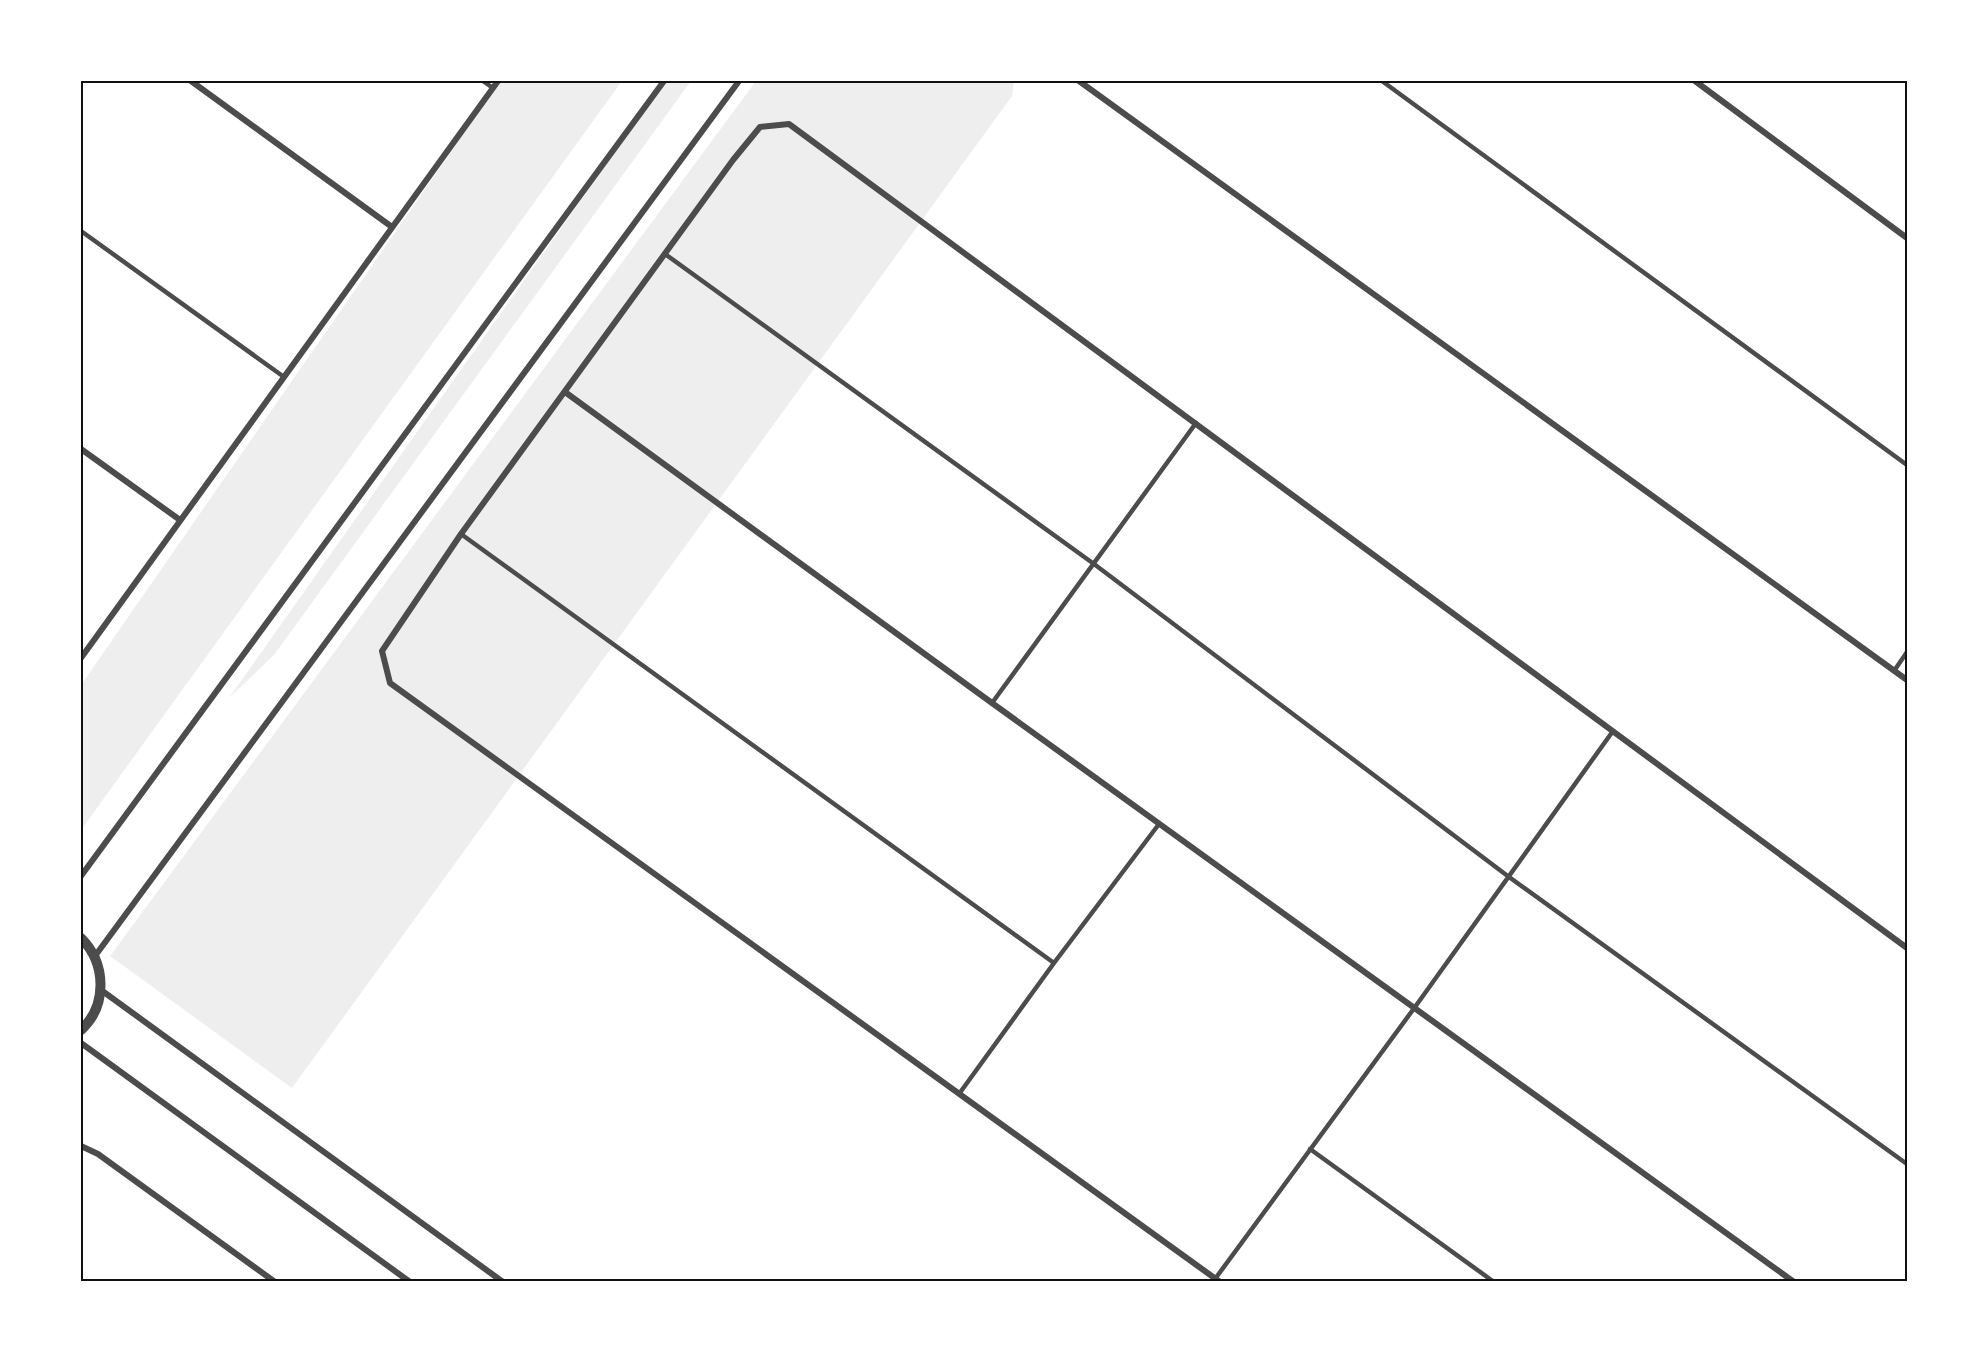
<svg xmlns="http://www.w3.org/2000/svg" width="1988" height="1363" viewBox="0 0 1988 1363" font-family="'Libre Baskerville',serif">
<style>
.green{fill:#eee}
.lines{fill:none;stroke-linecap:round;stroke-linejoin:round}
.service{stroke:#4c4c4c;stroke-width:4.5}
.minor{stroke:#4c4c4c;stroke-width:6}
.tertiary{stroke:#4c4c4c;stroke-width:10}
.neatline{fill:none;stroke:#111;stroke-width:2}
</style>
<rect width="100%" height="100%" fill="#fff"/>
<path class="green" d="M500 81H622L81 830V685Z
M665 81H691L274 655 229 698Z
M756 81H1014L1012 96 292 1088 110 956Z"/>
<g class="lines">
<path class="service" d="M483 81 493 88
M1382 81 1907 465
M81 231 284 377
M665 254 1094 564 1509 877 1907 1164
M461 534 1054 963
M1894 671 1907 652
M992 703 1196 423
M959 1094 1054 963 1159 824
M1310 1149 1494 1282
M1215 1279 1415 1007 1613 731"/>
<path class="minor" d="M191 81 392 227
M1079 81 1907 680
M1695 81 1907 238
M565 392 992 703 1794 1282
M81 449 180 520
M81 658 498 81
M81 876 664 81
M95 956 739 81
M101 990 503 1282
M81 1043 410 1282
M81 1146 98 1154 275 1282
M1220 1282 390 683 382 651 461 534 733 160 760 127 789 124 1907 948"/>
<path class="tertiary" d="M81 938C106 963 108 1005 81 1030"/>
</g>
<rect width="1988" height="1363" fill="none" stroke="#ffffff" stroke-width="165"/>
<rect x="82" y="82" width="1824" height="1198" class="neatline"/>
</svg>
